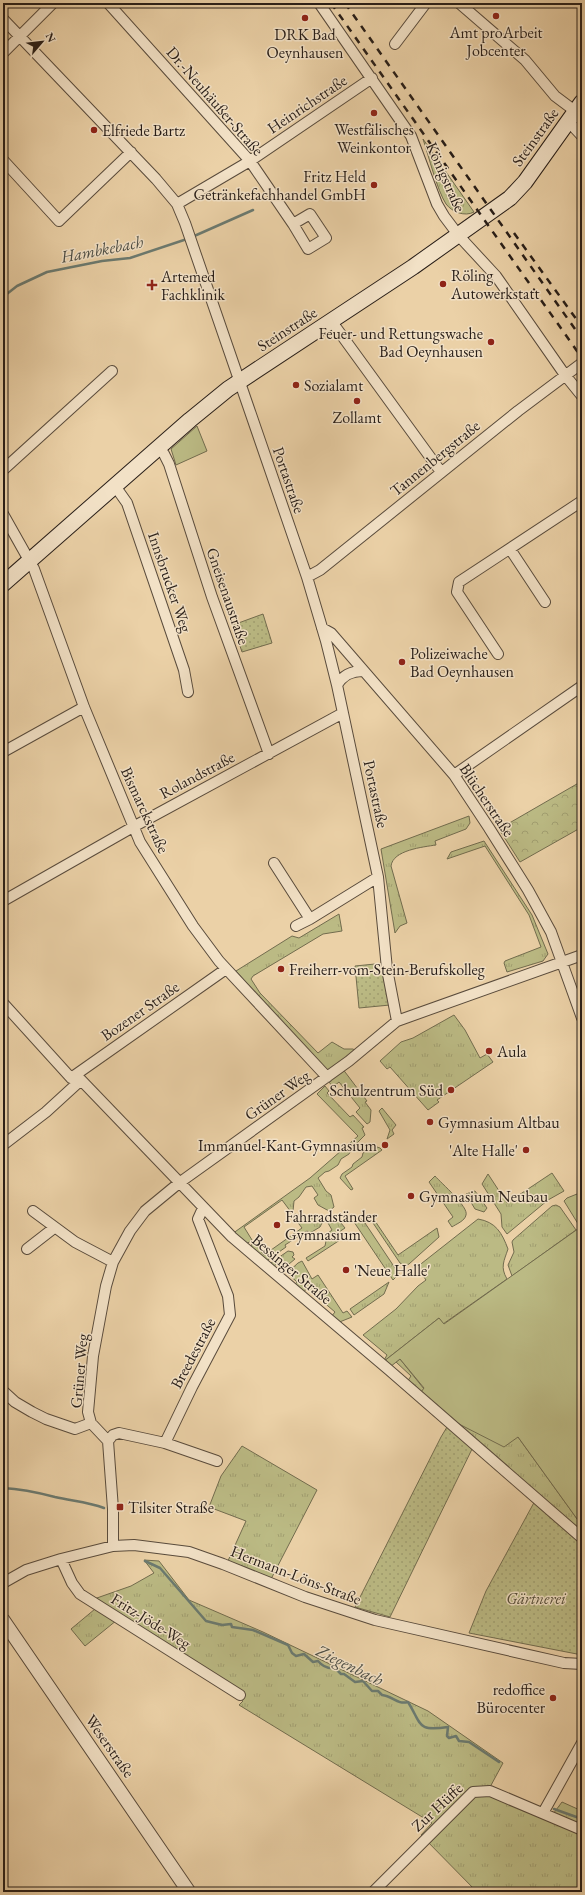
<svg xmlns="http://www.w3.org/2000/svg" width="585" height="1895" viewBox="0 0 585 1895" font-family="'EB Garamond',serif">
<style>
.grass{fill:url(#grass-tufts);stroke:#726c4e}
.forest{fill:url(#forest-crowns);stroke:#726c4e}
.park{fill:url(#park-dots);stroke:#726c4e}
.pitch{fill:#bbba84;stroke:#726c4e}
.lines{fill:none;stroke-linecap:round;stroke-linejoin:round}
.stream{stroke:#6b7a70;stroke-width:2.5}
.minor-casing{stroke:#594b3c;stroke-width:12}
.tertiary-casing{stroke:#594b3c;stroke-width:15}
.secondary-casing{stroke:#281e18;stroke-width:17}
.minor{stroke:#f2e1c6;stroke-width:10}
.tertiary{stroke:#f2e1c6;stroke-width:13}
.secondary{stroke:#f2e1c6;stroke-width:15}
.rail{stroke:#281e18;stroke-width:2.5;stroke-dasharray:7 7;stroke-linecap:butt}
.poi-dot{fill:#8f2418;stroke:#f2e1c6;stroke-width:1.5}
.labels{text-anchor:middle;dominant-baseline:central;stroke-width:3;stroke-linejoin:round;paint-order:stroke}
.poi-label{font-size:16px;fill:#281e18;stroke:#f2e1c6;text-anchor:start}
.street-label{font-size:16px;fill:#281e18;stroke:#f2e1c6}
.park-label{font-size:16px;font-style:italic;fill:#544d38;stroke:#f2e1c6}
.water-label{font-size:17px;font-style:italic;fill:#4a4c44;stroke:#f2e1c6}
</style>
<defs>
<pattern id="grass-tufts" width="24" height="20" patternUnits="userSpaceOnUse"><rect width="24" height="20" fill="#bbba84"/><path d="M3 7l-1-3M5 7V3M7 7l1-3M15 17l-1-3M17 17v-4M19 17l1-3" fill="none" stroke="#a19f71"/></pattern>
<pattern id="forest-crowns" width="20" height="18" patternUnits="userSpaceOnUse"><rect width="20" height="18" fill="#bbba84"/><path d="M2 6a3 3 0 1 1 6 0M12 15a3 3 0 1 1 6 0" fill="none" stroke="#a19f71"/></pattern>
<pattern id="park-dots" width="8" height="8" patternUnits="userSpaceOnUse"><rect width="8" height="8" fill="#bbba84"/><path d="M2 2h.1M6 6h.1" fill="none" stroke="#a19f71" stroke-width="1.8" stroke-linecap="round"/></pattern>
</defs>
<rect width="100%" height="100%" fill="#ebd1a7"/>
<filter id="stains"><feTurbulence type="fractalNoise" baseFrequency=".005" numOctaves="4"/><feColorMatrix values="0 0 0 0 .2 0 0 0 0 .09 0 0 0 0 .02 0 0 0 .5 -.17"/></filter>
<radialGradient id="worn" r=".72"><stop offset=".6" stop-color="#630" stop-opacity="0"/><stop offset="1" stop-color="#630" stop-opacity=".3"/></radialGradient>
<path class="grass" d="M423 139 474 212C465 217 452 212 446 204 437 190 429 157 423 139Z
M469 816 470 823 466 829 435 841 436 845C423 847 393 850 391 866L407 923 400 926 395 933 381 849Z
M484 841 532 915 548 954 543 961 507 972 504 963 505 961 541 947 529 915 485 846 447 859 451 852Z
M339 914 342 931 323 934 253 976 251 979 260 993 318 1053 332 1042 344 1049H353L356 1051 326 1073 236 971 292 936 299 938Z
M454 1015 465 1030 480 1058 487 1054 493 1062 437 1100 439 1102 428 1110 390 1067 387 1069 380 1061 401 1042 413 1038Z
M342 1068 367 1101 365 1102 371 1110 370 1122 367 1124 356 1112 360 1108 339 1082 333 1087 329 1082Z
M325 1086 329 1091 327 1093 350 1117 353 1115 364 1127 362 1128 365 1135 352 1148 349 1154 341 1159 338 1165 329 1171 325 1172 318 1178 326 1191 331 1195 334 1207 329 1211 318 1205 314 1198 318 1195 312 1186 306 1187 299 1197 294 1201 293 1211 291 1212 282 1200 244 1227 252 1240 245 1245 232 1234 310 1178 358 1136 317 1094Z
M382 1108 396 1125 392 1130 394 1134 387 1139 390 1130 379 1111Z
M374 1146 380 1148 382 1150 345 1176 353 1189 351 1190 340 1178 342 1174 352 1167 353 1164 362 1157 363 1153Z
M552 1173 564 1191 548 1200 507 1234 502 1227 501 1214 482 1184 488 1174 507 1203Z
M435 1176C441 1183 469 1207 466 1215 465 1221 456 1224 452 1227L448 1221 453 1217 429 1182Z
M475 1191 487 1208 484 1212 475 1209 466 1194Z
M582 1192V1226L580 1227 564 1201 567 1198Z
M556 1205 560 1207 576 1230 512 1276 508 1265 514 1252 512 1242 513 1240 552 1206Z
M295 1214 311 1219 316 1216 321 1217 323 1221 320 1227 310 1233 307 1231 285 1245 286 1247 265 1262 257 1255 251 1245 255 1243 264 1255 302 1228 293 1216Z
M337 1218 345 1228 339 1232 343 1238 308 1261 306 1258 325 1246 326 1241 324 1236 332 1230 328 1223Z
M358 1218 363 1220 399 1274 393 1280 354 1222Z
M373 1218 398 1255 437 1228 439 1237 409 1264 405 1266 400 1263 371 1220Z
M478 1219C496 1222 502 1233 508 1249 504 1261 500 1267 507 1279L443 1324 439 1318 383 1362 387 1355 363 1335 396 1309 418 1286 426 1280 417 1267Z
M288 1251 293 1252 294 1255 292 1257 295 1259 283 1269 276 1264 273 1268 268 1265Z
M302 1261 312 1279 318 1275 343 1313 347 1311 352 1317 337 1323 331 1317 335 1312 307 1288 303 1293 294 1286 297 1282 287 1273 298 1263Z
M389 1282 384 1294 354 1315 350 1309Z
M400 1359 424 1389 421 1392 518 1437 580 1523 582 1522V1535L407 1382 411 1376 396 1362Z
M242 1446 317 1490 270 1581 227 1563 246 1521 209 1507 221 1476Z
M144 1560 159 1561 189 1600 263 1632 428 1711 503 1763 489 1789 553 1814 562 1802 582 1811V1892H477L421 1835 432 1823 239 1705 243 1701 117 1620 85 1646 71 1629 101 1604 94 1599 131 1586 154 1573Z"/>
<path class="forest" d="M582 781V827L520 862 499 829Z"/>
<path class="park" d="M263 614 272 643 242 652 233 625Z
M385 963 390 1005 359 1008 355 966Z
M450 1422 475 1443 390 1617 355 1607 441 1437Z
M537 1497 582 1535V1655L469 1633 486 1591Z"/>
<path class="pitch" d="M197 426 207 451 176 465 171 449Z
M582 1226V1522L580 1523 518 1437 504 1447 455 1422 421 1392 424 1388 400 1359 390 1367 383 1362 439 1318 444 1324Z"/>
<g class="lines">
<path class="stream" d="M192 237 253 210
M3 297 17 286 47 272 102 261 130 258 187 239
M3 1488C23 1489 36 1492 55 1497 72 1501 88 1502 104 1508
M145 1561 160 1568 206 1621 222 1625 231 1624 232 1627 253 1630 288 1645 292 1653 296 1656 304 1654 313 1662 318 1661C323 1667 328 1669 335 1668L341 1674H344L355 1682 363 1681 372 1691H378L382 1695C393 1696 397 1705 408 1702 422 1724 416 1732 448 1727L447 1736 449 1738 456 1736 459 1741 469 1742 499 1762
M554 1809 582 1819"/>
<g class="minor-casing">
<path id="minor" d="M108 3 250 161 293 224
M319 3 411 136 437 204 444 216 459 236 496 276 565 375 582 396
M459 3 525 60 555 96 575 111
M3 19 156 179 177 204 185 223 307 577 326 641 337 685 378 877 387 969 397 1021
M395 44 426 3
M3 53 53 3
M568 121 582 136
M3 160 59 221 131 152
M177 204 250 161 372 78
M310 214 326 238 308 249 293 224Z
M332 322 441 472
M159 448 164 454 169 464 212 597 269 754
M3 470 112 371
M115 486 127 503 184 670 188 692
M3 514 34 569 84 707 140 842 193 926 219 961 327 1077
M510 549 545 602
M307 577 320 570 518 411 582 363
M322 628 331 633 454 775 489 828 528 890 551 932 582 1018
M498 654 457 592 459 582 582 501
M337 685C343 675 351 671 363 671
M3 752 84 707
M454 775 582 686
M274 863 310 919
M3 901 133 827 343 713
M296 926 310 919 378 877
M3 1003 71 1078 81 1080 232 1237 389 1370 582 1538
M71 1078 226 969
M3 1145 46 1112 81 1080
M33 1211 75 1242 113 1262
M27 1249 54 1228
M3 1391 15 1402 32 1412 46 1419 75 1429 91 1423
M108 1441 113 1435 119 1433 165 1443 217 1461
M165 1443 192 1387 230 1315 228 1296 198 1219 203 1208
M113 1546V1509L108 1441 91 1423 88 1412 93 1356 106 1286 113 1262 130 1231 145 1211 179 1183 349 1061 397 1021 582 955
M61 1559 72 1583 80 1594 240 1695
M3 1583 26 1570 61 1559 113 1546 134 1545 189 1552 223 1564 305 1597 375 1620 564 1663 582 1664
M543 1813 582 1743
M373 1892 473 1792 490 1791 582 1830"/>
</g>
<g class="tertiary-casing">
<path id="tertiary" d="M3 1620 189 1892"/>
</g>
<g class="secondary-casing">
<path id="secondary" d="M3 584 190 420 228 389 413 267 510 198 525 182 582 102"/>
</g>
<use href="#minor" class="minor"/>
<use href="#tertiary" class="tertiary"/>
<use href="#secondary" class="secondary"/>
<path class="rail" d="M331 3 582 358
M345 3 582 339
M514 233 582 327"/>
</g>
<g class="poi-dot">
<circle cx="496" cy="16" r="4"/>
<circle cx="305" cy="18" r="4"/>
<circle cx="374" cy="113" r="4"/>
<circle cx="94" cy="130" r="4"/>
<circle cx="374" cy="185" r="4"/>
<circle cx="443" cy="284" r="4"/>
<path d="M150 279h4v4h4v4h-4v4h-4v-4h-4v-4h4z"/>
<circle cx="491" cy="342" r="4"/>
<circle cx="296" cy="385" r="4"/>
<circle cx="357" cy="401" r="4"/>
<circle cx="402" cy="662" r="4"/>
<circle cx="281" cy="969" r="4"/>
<circle cx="489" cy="1051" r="4"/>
<circle cx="451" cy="1090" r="4"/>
<circle cx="430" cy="1122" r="4"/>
<circle cx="385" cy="1145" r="4"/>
<circle cx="526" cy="1150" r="4"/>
<circle cx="411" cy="1196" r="4"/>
<circle cx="277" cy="1225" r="4"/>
<circle cx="346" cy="1270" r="4"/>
<rect x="116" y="1503" width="8" height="8" rx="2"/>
<circle cx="553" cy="1698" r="4"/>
</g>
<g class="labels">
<g class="poi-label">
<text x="496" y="32" text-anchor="middle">Amt proArbeit<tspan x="496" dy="18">Jobcenter</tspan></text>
<text x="305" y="34" text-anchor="middle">DRK Bad<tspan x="305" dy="18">Oeynhausen</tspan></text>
<text x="374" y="129" text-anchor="middle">Westfälisches<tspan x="374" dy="18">Weinkontor</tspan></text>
<text x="102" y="130">Elfriede Bartz</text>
<text x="366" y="176" text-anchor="end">Fritz Held<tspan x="366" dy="18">Getränkefachhandel GmbH</tspan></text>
<text x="451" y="275">Röling<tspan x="451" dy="18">Autowerkstatt</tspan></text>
<text x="161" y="276">Artemed<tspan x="161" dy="18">Fachklinik</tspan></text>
<text x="483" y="333" text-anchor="end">Feuer- und Rettungswache<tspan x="483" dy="18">Bad Oeynhausen</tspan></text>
<text x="304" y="385">Sozialamt</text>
<text x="357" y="417" text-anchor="middle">Zollamt</text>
<text x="410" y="653">Polizeiwache<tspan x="410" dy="18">Bad Oeynhausen</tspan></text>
<text x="289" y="969">Freiherr-vom-Stein-Berufskolleg</text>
<text x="497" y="1051">Aula</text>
<text x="443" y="1090" text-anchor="end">Schulzentrum Süd</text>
<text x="438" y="1122">Gymnasium Altbau</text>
<text x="377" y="1145" text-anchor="end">Immanuel-Kant-Gymnasium</text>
<text x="518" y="1150" text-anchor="end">'Alte Halle'</text>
<text x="419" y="1196">Gymnasium Neubau</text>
<text x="285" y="1216">Fahrradständer<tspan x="285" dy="18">Gymnasium</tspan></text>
<text x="354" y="1270">'Neue Halle'</text>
<text x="128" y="1507">Tilsiter Straße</text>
<text x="545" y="1689" text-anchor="end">redoffice<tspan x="545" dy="18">Bürocenter</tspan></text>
</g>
<g class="street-label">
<text transform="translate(215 101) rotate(49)">Dr.-Neuhäußer-Straße</text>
<text transform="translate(307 104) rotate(-34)">Heinrichstraße</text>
<text transform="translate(535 137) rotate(-54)">Steinstraße</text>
<text transform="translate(446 177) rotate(66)">Königstraße</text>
<text transform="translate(287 329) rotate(-33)">Steinstraße</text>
<text transform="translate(435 458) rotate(-39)">Tannenbergstraße</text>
<text transform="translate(289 480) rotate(71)">Portastraße</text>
<text transform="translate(170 582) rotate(71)">Innsbrucker Weg</text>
<text transform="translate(228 596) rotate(71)">Gneisenaustraße</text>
<text transform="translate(197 775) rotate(-28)">Rolandstraße</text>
<text transform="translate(376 794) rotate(78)">Portastraße</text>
<text transform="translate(487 800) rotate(56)">Blücherstraße</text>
<text transform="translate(145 810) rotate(65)">Bismarckstraße</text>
<text transform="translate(140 1011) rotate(-35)">Bozener Straße</text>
<text transform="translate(277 1095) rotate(-35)">Grüner Weg</text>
<text transform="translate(292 1269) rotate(40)">Bessinger Straße</text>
<text transform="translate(193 1353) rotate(-62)">Breedestraße</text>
<text transform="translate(79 1371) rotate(-85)">Grüner Weg</text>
<text transform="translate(296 1575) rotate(21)">Hermann-Löns-Straße</text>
<text transform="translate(151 1621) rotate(32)">Fritz-Jöde-Weg</text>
<text transform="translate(110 1746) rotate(55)">Weserstraße</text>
<text transform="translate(437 1807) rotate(-43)">Zur Hüffe</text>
</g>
<g class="park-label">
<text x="536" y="1598">Gärtnerei</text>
</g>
<g class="water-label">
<text transform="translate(102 249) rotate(-11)">Hambkebach</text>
<text transform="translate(350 1665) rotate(26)">Ziegenbach</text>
</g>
</g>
<rect width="585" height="1895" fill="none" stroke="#ebd1a7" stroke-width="16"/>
<rect x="4" y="4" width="577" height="1887" fill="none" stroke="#281e18" stroke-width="2"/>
<rect x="8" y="8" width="569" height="1879" fill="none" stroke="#281e18"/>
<g transform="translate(42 42) rotate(62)" stroke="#f2e1c6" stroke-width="3" paint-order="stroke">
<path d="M0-3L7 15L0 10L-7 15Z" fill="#281e18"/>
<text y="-6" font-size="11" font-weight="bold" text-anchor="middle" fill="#281e18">N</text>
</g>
<rect width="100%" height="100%" filter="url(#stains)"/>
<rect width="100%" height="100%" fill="url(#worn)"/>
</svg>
